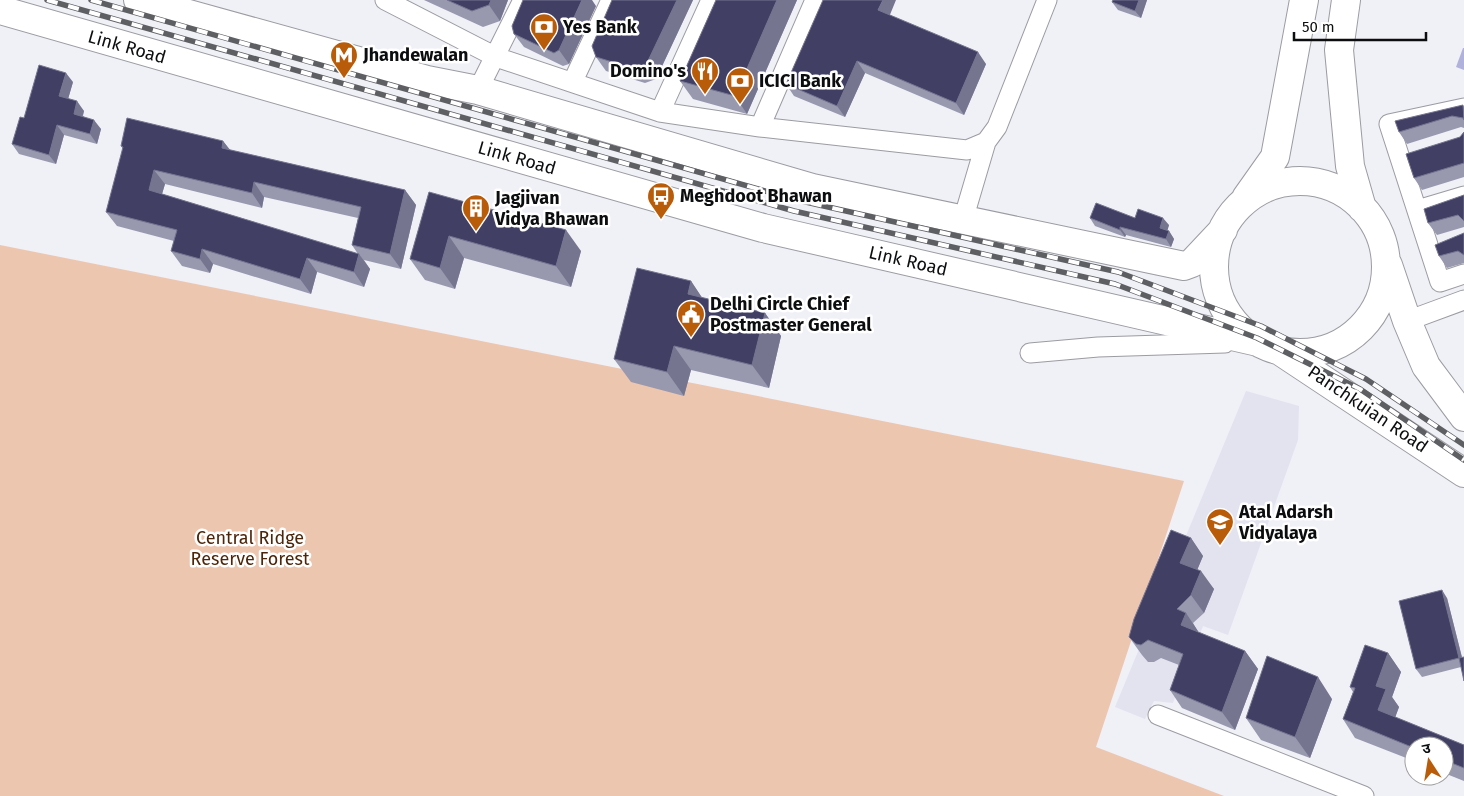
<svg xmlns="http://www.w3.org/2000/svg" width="1464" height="796" viewBox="0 0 1464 796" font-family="'Fira Sans','Noto Sans Devanagari',sans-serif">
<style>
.built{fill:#e3e3f0}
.green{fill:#edc6b0}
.water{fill:#b1b2dc}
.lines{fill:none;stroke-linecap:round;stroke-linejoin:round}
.minor-casing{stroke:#9b9ba2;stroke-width:21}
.secondary-casing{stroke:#9b9ba2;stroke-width:30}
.minor{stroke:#fff;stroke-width:19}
.secondary{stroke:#fff;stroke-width:28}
.rail-casing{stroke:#5e5f63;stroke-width:5.5}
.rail{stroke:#fff;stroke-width:4;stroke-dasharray:11;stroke-linecap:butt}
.wall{fill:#9898ae;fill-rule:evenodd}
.shaded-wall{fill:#767590}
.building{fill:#414064;stroke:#767590}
.labels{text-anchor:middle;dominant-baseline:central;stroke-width:5;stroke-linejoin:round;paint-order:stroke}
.poi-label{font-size:18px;font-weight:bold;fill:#0c0d0f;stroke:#fff;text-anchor:start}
.street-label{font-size:18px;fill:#0c0d0f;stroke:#fff}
.park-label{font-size:18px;fill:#4d2508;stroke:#fff}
</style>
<rect width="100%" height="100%" fill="#f0f0f7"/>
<path class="built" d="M1246 391 1299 406 1298 440 1228 635 1203 626 1173 703 1154 701 1145 719 1115 707Z"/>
<path class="green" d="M0 245 1184 481 1096 747 1224 796H0Z"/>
<path class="water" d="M1463 48H1464V70L1456 67Z"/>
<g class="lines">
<g class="minor-casing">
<path id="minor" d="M385 0 496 57 660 112 760 127 967 150 986 142 997 127 1047 0
M573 81 611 0
M478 90 523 0
M1464 108 1389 124 1440 282 1464 274
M660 112 711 0
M760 127 815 0
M1417 210 1464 196
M963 220 986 142
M1407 321 1464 300
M1030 353 1098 347 1225 343
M1158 715 1364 796"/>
</g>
<g class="secondary-casing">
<path id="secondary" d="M138 0 427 80 478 90 812 188 1184 266 1192 263 1223 230
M1346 0 1339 50 1350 166 1362 208
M0 10 763 228 1271 345 1464 473
M1214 267a86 86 0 1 1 172 0a86 86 0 1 1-172 0Z
M1246 198 1275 157 1304 0
M1388 265 1407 321 1426 366 1464 417"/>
</g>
<use href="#minor" class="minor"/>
<use href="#secondary" class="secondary"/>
<g class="rail-casing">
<path id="rail" d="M47 0 794 211 1115 284 1257 338 1360 389 1464 460
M91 0 797 200 1118 272 1261 326 1366 379 1464 445"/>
</g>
<use href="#rail" class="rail"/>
</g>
<path class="wall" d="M424 0H508L500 21 483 27Z
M612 0H693L656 79 645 83 606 71 596 57Z
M716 0H797L747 114 693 99 680 81Z
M1113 0H1147L1141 18 1118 10 1112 2Z
M596 6 569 64 563 66 524 47 514 34Z
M890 15 986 64 964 115 865 73 845 117 794 96 786 84Z
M73 82 68 99 84 111 83 116 101 129 97 144 64 135 56 164 19 154 12 144 24 118Z
M1464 106V128L1461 127 1407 144 1399 132Z
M1464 132V177L1422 190 1414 178 1460 137Z
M223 141 230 150 405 190 416 205 401 269 364 260 370 269 364 287 317 272 311 294 213 264 210 273 182 266 171 251 174 241 117 226 106 212 123 149 121 146ZM165 184 262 208 264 197 358 218 352 245 358 254 162 194Z
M429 192 581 251 571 287 464 258 455 289 425 280 410 259Z
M1464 195V227L1437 235 1428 223Z
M1090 218H1135L1169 225 1167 230 1169 231 1174 239 1171 247 1126 235 1125 237 1095 226Z
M1464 233V263L1447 268 1439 256Z
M691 281 702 298 765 313 781 336 769 388 691 370 684 396 631 382 614 359Z
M1191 538 1203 556 1197 570 1214 589 1204 613 1193 623 1198 632 1245 651 1258 669 1235 730 1182 708 1170 690 1179 665 1161 658 1154 662H1148L1142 655 1129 637Z
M1447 598 1462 657 1461 667 1422 677 1416 669Z
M1388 653 1401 672 1392 697 1399 707 1395 717 1464 745V781L1444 773V746H1414V761L1355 738 1343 719 1353 692 1350 687Z
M1332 699 1310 758 1261 740 1246 718Z"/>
<path class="shaded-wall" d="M491 0H508L500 21 489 5Z
M582 0H592L596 6 569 64 559 50Z
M677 0H693L656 79 646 65Z
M777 0H797L747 114 735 96Z
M883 0H896L887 22 878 10Z
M1139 0H1147L1141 18 1135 11Z
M978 52 986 64 964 115 956 103Z
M857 61 865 73 845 117 837 106Z
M66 73 73 82 66 106 59 96Z
M77 101 84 111 80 124 74 114Z
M94 120 101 129 97 144 90 134Z
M57 125 64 135 56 164 49 155Z
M223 141 234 155 222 148Z
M154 170 165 184 159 204 149 190Z
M254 182 264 197 262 208 252 193Z
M405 190 416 205 401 269 390 254Z
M1163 218 1169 225 1166 236 1160 228Z
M1120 227 1126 235 1125 237 1120 230Z
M566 230 581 251 571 287 556 266Z
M1169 231 1174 239 1171 247 1166 239Z
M449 236 464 258 455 289 440 268Z
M202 249 213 264 210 273 200 259Z
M359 254 370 269 364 287 354 272Z
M307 258 317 272 311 294 300 279Z
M691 281 707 305 688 294Z
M765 313 781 336 769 388 752 365Z
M674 346 691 370 684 396 667 372Z
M1191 538 1203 556 1193 580 1180 563Z
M1201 571 1214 589 1204 613 1191 595Z
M1442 590 1447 598 1464 666 1459 658Z
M1186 613 1198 631 1194 642 1181 625Z
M1245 651 1258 669 1235 730 1222 712Z
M1388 653 1401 672 1392 697 1399 707 1391 729 1378 710 1376 686Z
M1318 677 1332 699 1310 758 1295 737Z"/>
<path class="building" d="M447 0H491L489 5 472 11Z
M523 0H582L559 50 554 53 514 34 512 26Z
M612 0H677L646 65 635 69 596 57 592 46Z
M716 0H777L735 96 680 81Z
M823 0H883L878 10 978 52 956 103 857 61 837 106 786 84Z
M1113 0H1139L1135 11 1112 2Z
M39 65 66 73 59 96 77 101 74 114 94 120 90 134 57 125 49 155 12 144 20 117 24 118Z
M1463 105 1464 120 1463 118 1452 116 1399 132 1395 121Z
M127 118 223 141 222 148 405 190 390 254 352 245 361 207 254 182 252 193 154 170 149 190 359 254 354 272 307 258 300 279 202 249 200 259 171 251 177 230 106 212 123 147 121 146Z
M1464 132V163L1414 178 1406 154 1460 137Z
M429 192 566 230 556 266 449 236 440 268 410 259Z
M1464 195V221L1458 215 1428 223 1424 209Z
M1096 203 1135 218 1138 209 1163 218 1160 228 1169 231 1166 239 1120 227V230L1090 218Z
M1464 233V255L1458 251 1439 256 1435 245Z
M637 268 691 281 688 294 765 313 752 365 674 346 667 372 614 359Z
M1171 530 1191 538 1180 563 1201 571 1191 595 1177 609 1186 613 1181 625 1245 651 1222 712 1170 690 1183 654 1148 640 1141 645 1136 644 1129 637 1134 619Z
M1442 590 1459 658 1416 669 1399 601Z
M1365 645 1388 653 1376 686 1386 689 1378 710 1464 745V768L1444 760V746H1414V748L1343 719 1355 688 1350 687Z
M1267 656 1318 677 1295 737 1246 718Z
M1464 657V681L1459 658Z"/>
<defs>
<g id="bank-pin" transform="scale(1.4375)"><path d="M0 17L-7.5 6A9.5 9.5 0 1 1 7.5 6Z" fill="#b95c0a" stroke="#fff"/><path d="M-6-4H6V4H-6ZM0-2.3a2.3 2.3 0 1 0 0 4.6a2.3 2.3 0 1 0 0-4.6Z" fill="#fff"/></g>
<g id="metro-pin" transform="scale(1.4375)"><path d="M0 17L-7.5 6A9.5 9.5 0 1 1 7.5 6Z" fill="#b95c0a" stroke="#fff"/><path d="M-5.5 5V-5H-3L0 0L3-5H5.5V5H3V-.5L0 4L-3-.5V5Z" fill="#fff"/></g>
<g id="restaurant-pin" transform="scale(1.4375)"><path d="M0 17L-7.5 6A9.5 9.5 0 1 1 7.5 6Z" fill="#b95c0a" stroke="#fff"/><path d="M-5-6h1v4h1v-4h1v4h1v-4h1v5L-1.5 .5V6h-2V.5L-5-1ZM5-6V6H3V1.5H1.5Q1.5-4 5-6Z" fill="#fff"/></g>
<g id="bus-pin" transform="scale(1.4375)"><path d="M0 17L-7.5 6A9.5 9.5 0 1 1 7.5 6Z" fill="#b95c0a" stroke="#fff"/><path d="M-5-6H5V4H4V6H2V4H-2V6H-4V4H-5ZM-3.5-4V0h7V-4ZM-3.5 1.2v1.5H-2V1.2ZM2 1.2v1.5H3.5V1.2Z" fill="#fff"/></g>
<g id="building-pin" transform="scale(1.4375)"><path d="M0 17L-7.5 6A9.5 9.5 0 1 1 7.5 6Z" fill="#b95c0a" stroke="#fff"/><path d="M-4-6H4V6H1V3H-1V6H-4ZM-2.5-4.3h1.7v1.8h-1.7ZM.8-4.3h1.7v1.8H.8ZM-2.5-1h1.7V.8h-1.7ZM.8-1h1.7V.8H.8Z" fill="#fff"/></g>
<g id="civic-pin" transform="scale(1.4375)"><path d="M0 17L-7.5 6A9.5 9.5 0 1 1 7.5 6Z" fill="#b95c0a" stroke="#fff"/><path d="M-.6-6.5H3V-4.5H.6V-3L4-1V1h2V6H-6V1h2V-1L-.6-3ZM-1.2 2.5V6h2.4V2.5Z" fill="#fff"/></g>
<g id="school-pin" transform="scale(1.4375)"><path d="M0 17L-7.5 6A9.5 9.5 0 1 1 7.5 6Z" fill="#b95c0a" stroke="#fff"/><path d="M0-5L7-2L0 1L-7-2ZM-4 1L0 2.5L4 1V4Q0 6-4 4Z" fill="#fff"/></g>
</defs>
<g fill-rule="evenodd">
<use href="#bank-pin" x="544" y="27"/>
<use href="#metro-pin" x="344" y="55"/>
<use href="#restaurant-pin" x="705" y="71"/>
<use href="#bank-pin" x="740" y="81"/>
<use href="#bus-pin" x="661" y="196"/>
<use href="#building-pin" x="476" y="208"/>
<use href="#civic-pin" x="691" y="314"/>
<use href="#school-pin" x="1220" y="522"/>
</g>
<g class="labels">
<g class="poi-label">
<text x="563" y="27">Yes Bank</text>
<text x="363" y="55">Jhandewalan</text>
<text x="686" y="71" text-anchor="end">Domino's</text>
<text x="759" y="81">ICICI Bank</text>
<text x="680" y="196">Meghdoot Bhawan</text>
<text x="495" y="198">Jagjivan<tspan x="495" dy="21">Vidya Bhawan</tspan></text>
<text x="710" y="304">Delhi Circle Chief<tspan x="710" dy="21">Postmaster General</tspan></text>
<text x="1239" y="512">Atal Adarsh<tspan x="1239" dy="21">Vidyalaya</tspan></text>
</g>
<g class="street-label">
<text transform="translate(127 47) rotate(16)">Link Road</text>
<text transform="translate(517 158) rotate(16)">Link Road</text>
<text transform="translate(908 261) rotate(13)">Link Road</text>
<text transform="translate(1368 409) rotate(34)">Panchkuian Road</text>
</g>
<g class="park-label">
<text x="250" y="538">Central Ridge<tspan x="250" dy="21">Reserve Forest</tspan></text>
</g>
</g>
<g transform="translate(1429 761) rotate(348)"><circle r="24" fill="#ffffff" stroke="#9e9e9f"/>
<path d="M0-4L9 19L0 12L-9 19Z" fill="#b95c0a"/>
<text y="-8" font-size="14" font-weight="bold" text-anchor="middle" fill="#0c0d0f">उ</text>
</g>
<path d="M1294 32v8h132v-8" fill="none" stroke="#0c0d0f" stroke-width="2.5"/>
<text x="1302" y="32" font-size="15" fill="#0c0d0f" stroke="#ffffff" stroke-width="4" paint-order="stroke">50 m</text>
</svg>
